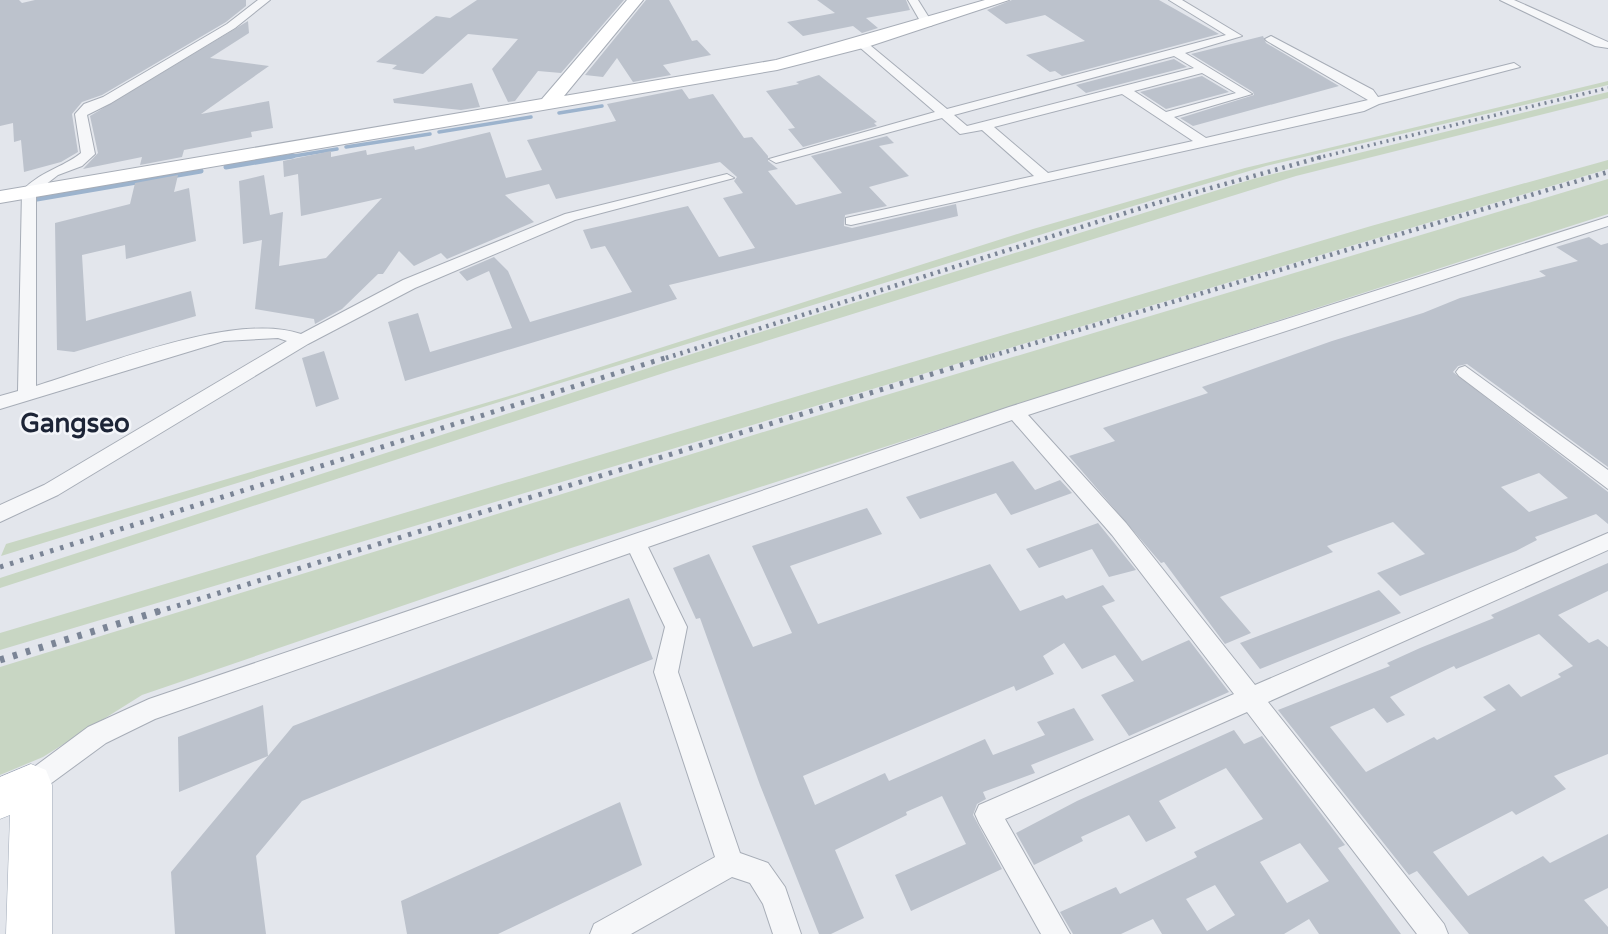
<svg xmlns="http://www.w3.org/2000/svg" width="1608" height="934" viewBox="0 0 1608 934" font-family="'Varela Round',sans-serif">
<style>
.green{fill:#c8d6c3}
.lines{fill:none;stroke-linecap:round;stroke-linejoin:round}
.stream-far1{stroke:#9cb3cd;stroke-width:3.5}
.stream{stroke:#9cb3cd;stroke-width:5}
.building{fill:#bcc2cc;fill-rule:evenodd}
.street-casing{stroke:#a7adb7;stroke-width:2}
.secondary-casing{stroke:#a7adb7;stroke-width:2}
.primary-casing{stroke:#a1aab8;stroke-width:1}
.street{fill:#f6f7f9;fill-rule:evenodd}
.secondary{fill:#fff;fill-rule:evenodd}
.primary{fill:#fff;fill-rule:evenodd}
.rail-far3{stroke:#7b8596;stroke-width:3.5;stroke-dasharray:2 4.5;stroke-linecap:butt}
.rail-far2{stroke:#7b8596;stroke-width:4.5;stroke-dasharray:2.5 5;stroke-linecap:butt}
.rail-far1{stroke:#7b8596;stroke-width:5;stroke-dasharray:3.5 7;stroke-linecap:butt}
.rail{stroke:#7b8596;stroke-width:7;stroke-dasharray:4.5 9;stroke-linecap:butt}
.labels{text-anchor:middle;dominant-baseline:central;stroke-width:5;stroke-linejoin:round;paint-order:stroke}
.district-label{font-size:26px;font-weight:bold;fill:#1c2436;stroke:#f3f5f9}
</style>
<rect width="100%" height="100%" fill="#e3e6ec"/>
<path class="green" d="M1608 81V85L1266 166 1182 191 1 556 6 544 516 394 1033 229 1245 168Z
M1608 92V98L1296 176 673 370 0 588V578L738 339 1253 179Z
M1608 160V169L0 650V633L1371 226Z
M1608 179V214L568 549 142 695 43 757 0 775V667L796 422Z"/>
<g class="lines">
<path class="stream-far1" d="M559 113 602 106
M439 132 531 117
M346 147 430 134
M282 158 337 149"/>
<path class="stream" d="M226 167 293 156
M37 199 201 171"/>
</g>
<path class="building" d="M0 0H19L22 3 35 0H246V6L226 22 102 95 82 102 72 114 78 152 61 162 24 172 21 140 14 142 13 123 0 126Z
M477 0H624L561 73 538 71 515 101 508 102 492 69 518 39 468 34 423 74 392 69 397 65 376 62 436 16 450 18Z
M646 0H669L692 41 697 40 711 55 663 65 671 75 633 82 617 58 603 77 585 75Z
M817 0H906L910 10 866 18 878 28 862 33 853 26 803 36 787 22 835 13Z
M1012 0H1159L1219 34 1062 76 1055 71 1050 72 1026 55 1085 41 1045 15 1006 24 987 10Z
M248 21 249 33 210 58 269 66 201 114 269 101 273 128 251 132 252 137 184 150 182 157 140 165 142 157 83 169 98 153 90 116Z
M1263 36 1266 43 1339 86 1193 126 1180 118 1254 95 1253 92 1191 54Z
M1174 59 1187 67 1086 93 1076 85Z
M819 75 877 122 874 123 877 126 803 147 788 129 795 128 766 91 799 84 796 82Z
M1202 76 1229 92 1166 109 1140 92Z
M472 83 480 107 461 110 394 103 393 99Z
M682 89 689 99 713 94 744 138 752 137 768 156V161L778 169 768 171 796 205 842 193 811 156 887 136 894 143 879 146 909 176 869 187 887 206 845 215 844 226 852 228 956 204 958 216 669 285 677 299 405 381 388 322 418 313 430 352 512 328 489 271 467 281 459 272 494 257 508 271 530 322 632 292 605 246 591 249 583 230 688 206 719 257 755 248 723 198 743 193 734 181 737 177 720 162 556 199 549 184 505 195 534 222 447 259 441 253 414 266 399 251 383 274H378L342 309 315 324 314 319 255 309 262 240 243 244 239 181 264 175 270 215 283 212 279 266 326 258 382 198 301 216 298 174 284 177 283 161 331 151V157L366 150 367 155 414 146 415 150 490 132 506 178 542 170 527 140 616 121 607 104Z
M178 175 174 192 189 188 196 241 126 259 125 245 82 255 86 321 191 291 196 316 74 352 57 350 55 223 130 204 135 183Z
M1589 237 1601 245 1608 243V467L1467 364 1458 366 1453 372 1608 492V524L1596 514 1535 537 1537 540 1516 551 1400 596 1377 573 1425 554 1393 522 1327 546 1333 552 1220 597 1251 633 1225 644 1164 562 1161 563 1069 456 1115 441 1103 428 1208 393 1202 387 1332 341 1423 313 1460 298 1546 276 1539 271 1578 261 1556 247ZM1539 473 1568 498 1529 512 1501 487Z
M324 351 339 399 316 407 302 358Z
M1013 461 1035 490 1060 480 1072 493 1011 515 996 493 920 519 906 497Z
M867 508 882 534 790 566 818 624 990 564 1020 611 1063 595 1066 599 1103 585 1115 601 1102 606 1142 661 1189 640 1229 692 1129 736 1101 695 1134 681 1115 655 1082 669 1064 643 1043 656 1054 674 1016 691 1014 686 803 776 815 805 885 773 889 781 985 739 993 755 1045 735 1037 722 1074 708 1094 740 1031 765 1035 773 983 792 986 799 977 804 973 815 1002 869 911 911 895 875 966 844 942 796 906 812 907 815 835 850 864 918 831 934H819L760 785 700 618 696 619 673 568 709 554 753 647 792 633 752 546Z
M1098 523 1136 570 1109 577 1092 549 1039 568 1026 549Z
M1608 563V591L1558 615 1589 643 1598 639 1608 647V754L1554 776 1566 789 1516 815 1512 811 1433 852 1468 896 1543 856 1550 863 1608 834V888L1584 900 1608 927V934H1469L1417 871 1409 875 1278 710 1390 666 1387 663 1420 648 1494 618 1491 615ZM1539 634 1573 666 1558 674 1561 677 1521 697 1509 684 1483 697 1496 710 1437 740 1434 737 1366 772 1330 727 1374 708 1387 723 1405 715 1390 697 1454 666 1456 669Z
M1379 590 1401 613 1260 669 1240 643Z
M629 598 653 659 302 801 256 856 266 934H175L171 872 268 756 179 792 178 737 263 705 268 756 293 726Z
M1234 730 1244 744 1262 736 1345 845 1338 848 1401 934H1319L1309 919 1284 934H1162L1153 919 1121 934H1073L1060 912 1116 887 1120 894 1197 857 1194 852 1263 819 1226 768 1159 801 1176 828 1146 842 1129 815 1081 837 1083 841 1034 865 1016 833 1077 801ZM1300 843 1329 881 1287 903 1260 862ZM1215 885 1235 915 1207 931 1186 899Z
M620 802 642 865 498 934H407L401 901Z"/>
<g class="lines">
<g class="street-casing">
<path id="street" d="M258 0H270L235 28 111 103 87 115 95 154 82 166 58 175 36 192V386C104 365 235 311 301 334L403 280 565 214 727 174 734 178 575 220 415 288 308 344 58 495 0 522V505L44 485 287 341 278 338 224 341 0 409V396L18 391 22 191C39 172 62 168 81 153L75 114 84 104 103 97 227 24Z
M908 0H918L933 24 931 26H923Z
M1169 0H1182L1242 36 1185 53 1252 94 1174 117 1206 138 1368 100 1267 41 1265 39 1271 36 1373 90 1378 97 1514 63 1520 67 1379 104 1364 111 851 225 846 224V218L1034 176 982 130 960 134 942 118 776 163 769 159 935 112 857 45V41H865L947 109 1226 35ZM1174 56 1194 68 967 126 954 115ZM1202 73 1236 93 1166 112 1134 91ZM1122 94 1193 141 1048 173 994 127Z
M1500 0H1514L1608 42V48L1595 46Z
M1608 217V226L1028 415 1126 523 1255 685 1608 533V550L1268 702 1444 924 1448 934H1417L1247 712 1005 819 1070 934H1041L979 823 975 814 979 805 1234 694 1112 535 1012 420 648 547 687 627 678 672 740 853 768 863 785 887 801 934H773L763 904 750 883 732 877 631 934H590L594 924 715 857 654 672 665 627 630 553 155 719 106 743 31 798 22 794 18 785 22 776 88 727 149 699 1009 407Z
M1465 366 1608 470V489L1459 376 1456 372 1459 368Z"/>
</g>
<g class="secondary-casing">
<path id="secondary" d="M627 0H643L564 96 776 60 985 0H1009L867 47 777 70 0 203V191L542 99Z"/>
</g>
<g class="primary-casing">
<path id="primary" d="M31 764 46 770 52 785V934H6L10 815 0 819V777Z"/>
</g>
<use href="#street" class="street"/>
<use href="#secondary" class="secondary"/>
<use href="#primary" class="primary"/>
<path class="rail-far3" d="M1317 158 1608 88"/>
<path class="rail-far2" d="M666 358 1157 203 1325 156
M985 358 1608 172"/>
<path class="rail-far1" d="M0 567 671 356
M157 612 991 356"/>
<path class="rail" d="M0 660 163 610"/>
</g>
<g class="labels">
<g class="district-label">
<text x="75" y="423">Gangseo</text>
</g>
</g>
</svg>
